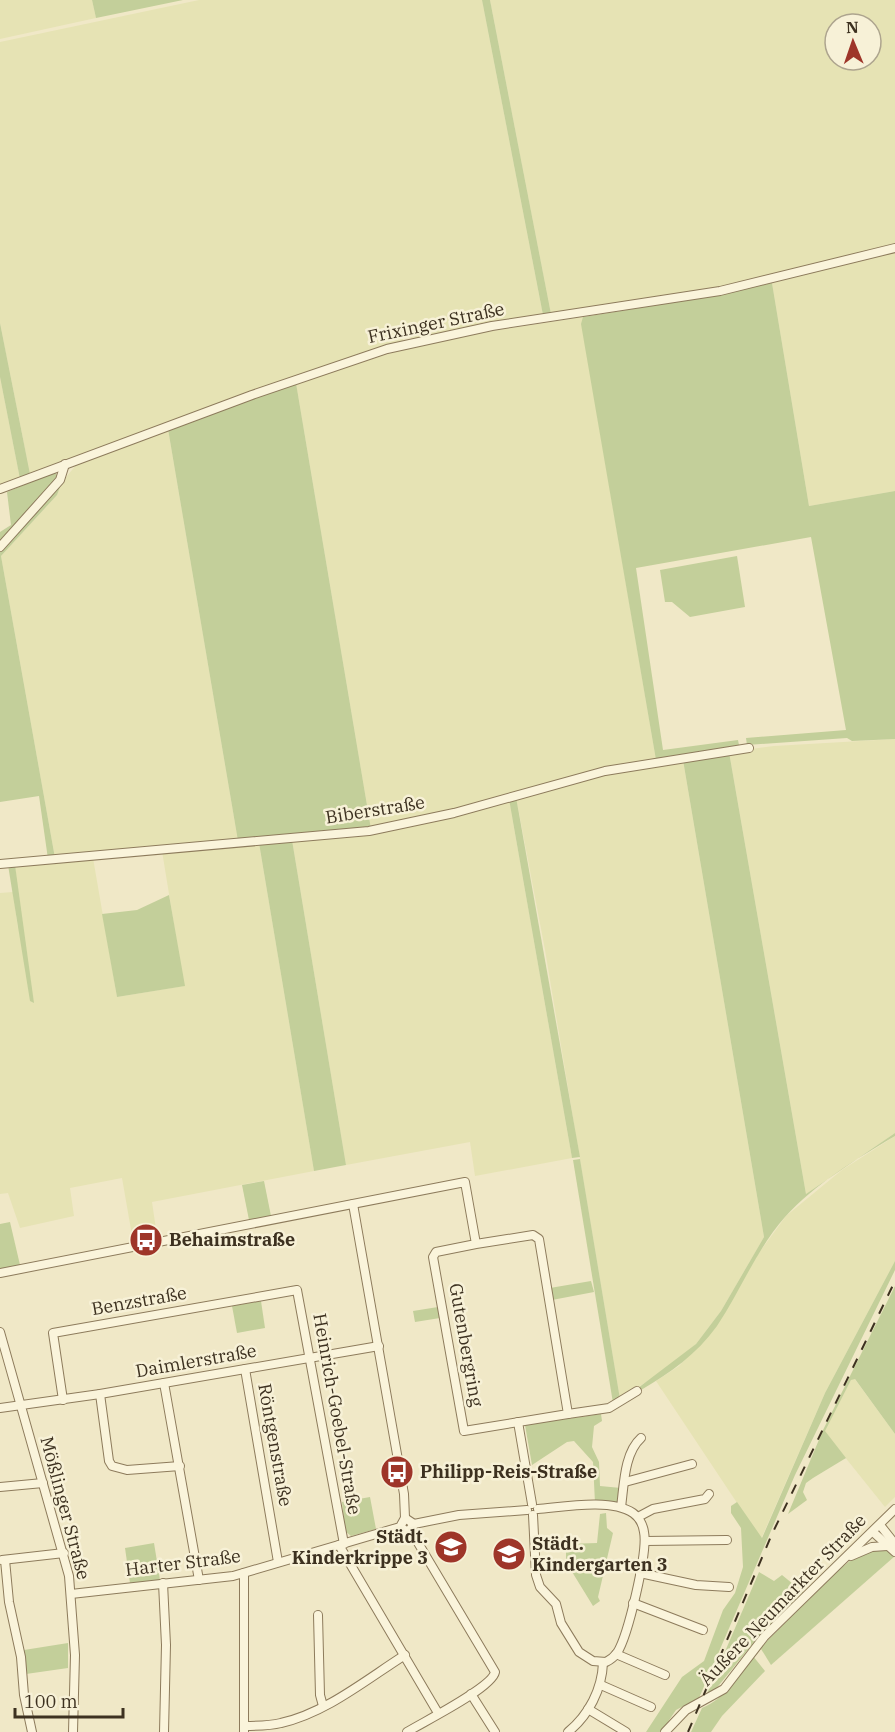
<svg xmlns="http://www.w3.org/2000/svg" width="895" height="1732" viewBox="0 0 895 1732" font-family="'IBM Plex Serif',serif">
<rect width="100%" height="100%" fill="#f0e8c7"/>
<g fill="#e6e3b4" fill-rule="evenodd">
<path d="M0 0H92L96 18 0 39Z"/>
<path d="M199 0H482L543 315 414 339 405 336 401 343 256 390 30 474 0 323V42Z"/>
<path d="M490 0H895V245L724 287 551 314ZM835 24H871V60H835Z"/>
<path d="M895 252V491L809 506 772 283Z"/>
<path d="M583 317V332L656 760 371 829 296 383 401 350 486 332Z"/>
<path d="M0 377 20 479 0 486Z"/>
<path d="M168 429 238 841 55 858 1 556 57 495 62 482 77 464Z"/>
<path d="M895 739V1133L806 1194 729 752 774 746Z"/>
<path d="M683 760 764 1237 721 1311 696 1344 672 1365 620 1399 545 950 516 797 572 782Z"/>
<path d="M509 799 572 1158 475 1176 470 1142 346 1165 292 840 348 836Z"/>
<path d="M259 843 314 1171 152 1202 157 1236 133 1241 122 1178 70 1188 74 1216 20 1228 8 1193 0 1194V893L13 892 18 929 15 865 93 858 117 997 184 986 162 851Z"/>
<path d="M895 1136V1261L825 1393 761 1539 656 1381 679 1366 716 1326 756 1257 786 1216 842 1170Z"/>
<path d="M854 1378 895 1434V1497L885 1507 824 1431 851 1380Z"/>
</g>
<g fill="#c3cf9a">
<path d="M92 0H183L96 18Z"/>
<path d="M482 0H490L551 314 543 315Z"/>
<path d="M772 283 809 506 895 491V739L852 741 847 738 747 745 746 738 846 730 811 537 636 568 663 750 738 740 739 745 656 760 581 324 583 317 714 296Z"/>
<path d="M0 323 30 474 20 479 0 377Z"/>
<path d="M296 383 371 829 238 841 168 429Z"/>
<path d="M55 472 58 477 0 545V532L11 525 7 492Z"/>
<path d="M62 482 57 495 1 556 55 858 48 859 39 796 0 802V551Z"/>
<path d="M737 556 745 607 690 617 672 602H665L660 570Z"/>
<path d="M729 752 806 1194 895 1133V1136C856 1159 815 1184 785 1217 756 1250 741 1290 717 1326 697 1354 670 1373 641 1390L638 1388 696 1344 721 1311 764 1237 683 760Z"/>
<path d="M516 797 580 1157 572 1158 509 799Z"/>
<path d="M292 840 346 1165 314 1171 259 843Z"/>
<path d="M8 865H15L34 1003 30 1001Z"/>
<path d="M169 895 185 986 117 997 102 914 137 910Z"/>
<path d="M580 1159 620 1399 613 1403 573 1160Z"/>
<path d="M264 1181 271 1216 249 1220 242 1185Z"/>
<path d="M10 1222 20 1265 0 1269V1224Z"/>
<path d="M895 1261V1270L795 1475 699 1698 676 1710 661 1732H646L682 1677 704 1661 723 1610 735 1593 743 1567 741 1528 731 1513V1506L737 1502 762 1538 825 1393Z"/>
<path d="M591 1281 594 1292 552 1300 550 1288Z"/>
<path d="M895 1286V1434L855 1379 851 1380 825 1431 846 1458 813 1478 806 1483 803 1492 807 1500 788 1514 823 1430Z"/>
<path d="M261 1301 265 1328 237 1333 232 1306Z"/>
<path d="M438 1307 440 1318 415 1322 413 1311Z"/>
<path d="M601 1414 602 1421 594 1426 592 1447 599 1462 600 1486 621 1488 618 1504 595 1503 593 1462 574 1441 567 1442 532 1465 525 1425Z"/>
<path d="M370 1497 376 1529 351 1536 345 1531 342 1502Z"/>
<path d="M606 1513 607 1528 613 1533 598 1597 600 1601 593 1606 566 1562V1544L597 1543 600 1514Z"/>
<path d="M154 1543 160 1580 130 1583 125 1548Z"/>
<path d="M875 1549 889 1550 895 1556 771 1665 761 1649 763 1645 840 1569 851 1560Z"/>
<path d="M759 1572 774 1581 782 1575 804 1593 755 1641 715 1690 706 1696Z"/>
<path d="M68 1643V1668L26 1674 24 1650Z"/>
<path d="M753 1656 765 1671 722 1716 711 1732H691L702 1708C726 1698 738 1676 753 1656Z"/>
</g>
<g fill="none" stroke-linecap="round" stroke-linejoin="round">
<defs>
<g id="minor">
<path d="M0 489 252 395 387 349 492 326 720 291 895 248"/>
<path d="M0 547 60 480 65 464"/>
<path d="M0 864 369 831 454 813 605 771 749 748"/>
<path d="M353 1204 404 1494 405 1518"/>
<path d="M0 1273 465 1182 476 1244 436 1252 433 1257 464 1431 568 1414 539 1239 533 1235 476 1244"/>
<path d="M0 1332 69 1576 75 1655 73 1732"/>
<path d="M245 1369 278 1562"/>
<path d="M164 1383 199 1580"/>
<path d="M100 1394 109 1461 112 1466 127 1470 180 1466"/>
<path d="M63 1400 53 1333 297 1290 344 1544"/>
<path d="M0 1408 100 1394 379 1346"/>
<path d="M568 1414 609 1408 637 1391"/>
<path d="M518 1422 532 1504"/>
<path d="M625 1482 692 1464"/>
<path d="M0 1487 43 1483"/>
<path d="M621 1507C624 1486 624 1453 641 1438"/>
<path d="M533 1515 536 1575 540 1587 556 1604 561 1623 579 1652 593 1661 606 1662C610 1660 614 1657 617 1653 628 1636 648 1552 644 1532 643 1525 639 1517 633 1513 611 1498 563 1507 538 1509"/>
<path d="M638 1517 653 1509 705 1499 709 1494"/>
<path d="M414 1524 459 1515 527 1510"/>
<path d="M880 1525 895 1544"/>
<path d="M873 1532 895 1552"/>
<path d="M645 1541 727 1540"/>
<path d="M339 1545 438 1713"/>
<path d="M851 1556 872 1547 887 1546"/>
<path d="M2 1560 64 1553"/>
<path d="M5 1560 9 1602 21 1657 24 1695 32 1732"/>
<path d="M640 1573 696 1585 729 1587"/>
<path d="M163 1583 166 1645 164 1732"/>
<path d="M71 1594 233 1576 400 1527 405 1518 414 1524 408 1532 400 1527"/>
<path d="M633 1603 703 1630"/>
<path d="M318 1615 320 1695 323 1706"/>
<path d="M616 1654 665 1675"/>
<path d="M601 1685 651 1707"/>
<path d="M471 1694 495 1732"/>
<path d="M588 1709 626 1732"/>
<path d="M244 1726C256 1726 269 1726 281 1723 326 1713 367 1679 405 1655"/>
<path d="M244 1732V1573"/>
<path d="M407 1732C423 1722 492 1688 495 1672L411 1531"/>
<path d="M568 1732C589 1715 602 1689 603 1663"/>
<path d="M665 1732 686 1710 724 1689 764 1637 895 1509"/>
</g>
</defs>
<use href="#minor" stroke="#8d7b5c" stroke-width="10"/>
<use href="#minor" stroke="#faf4db" stroke-width="8"/>
<path stroke="#3d3120" stroke-width="2" stroke-dasharray="10 10" stroke-linecap="butt" d="M688 1732 772 1534 895 1281"/>
</g>
<defs>
<symbol id="bus-disc" viewBox="-11 -11 22 22"><circle r="9.5" fill="#9e3529" stroke="#f7f1d7"/><path d="M-5-6H5V4H4V6H2V4H-2V6H-4V4H-5ZM-3.5-4V0h7V-4ZM-3.5 1.2v1.5H-2V1.2ZM2 1.2v1.5H3.5V1.2Z" fill="#fff"/></symbol>
<symbol id="school-disc" viewBox="-11 -11 22 22"><circle r="9.5" fill="#9e3529" stroke="#f7f1d7"/><path d="M0-5L7-2L0 1L-7-2ZM-4 1L0 2.5L4 1V4Q0 6-4 4Z" fill="#fff"/></symbol>
</defs>
<g fill-rule="evenodd">
<use href="#bus-disc" x="127" y="1221" width="38" height="38"/>
<use href="#bus-disc" x="378" y="1453" width="38" height="38"/>
<use href="#school-disc" x="432" y="1528" width="38" height="38"/>
<use href="#school-disc" x="490" y="1535" width="38" height="38"/>
</g>
<g text-anchor="middle" stroke-width="5" stroke-linejoin="round" paint-order="stroke">
<g font-size="18" fill="#3d3120" stroke="#f7f1d7">
<text transform="translate(436 323) rotate(-12)" y="6">Frixinger Straße</text>
<text transform="translate(375 810) rotate(-9)" y="6">Biberstraße</text>
<text transform="translate(139 1301) rotate(-10)" y="6">Benzstraße</text>
<text transform="translate(466 1345) rotate(80)" y="6">Gutenbergring</text>
<text transform="translate(196 1361) rotate(-10)" y="6">Daimlerstraße</text>
<text transform="translate(337 1414) rotate(80)" y="6">Heinrich-Goebel-Straße</text>
<text transform="translate(275 1445) rotate(80)" y="6">Röntgenstraße</text>
<text transform="translate(65 1508) rotate(75)" y="6">Mößlinger Straße</text>
<text transform="translate(183 1563) rotate(-7)" y="6">Harter Straße</text>
<text transform="translate(783 1600) rotate(-46)" y="6">Äußere Neumarkter Straße</text>
</g>
<g font-size="18" font-weight="bold" fill="#3d3120" stroke="#f7f1d7" text-anchor="start">
<text x="169" y="1246">Behaimstraße</text>
<text x="420" y="1478">Philipp-Reis-Straße</text>
<text x="428" y="1543" text-anchor="end">Städt.<tspan x="428" dy="21">Kinderkrippe 3</tspan></text>
<text x="532" y="1550">Städt.<tspan x="532" dy="21">Kindergarten 3</tspan></text>
</g>
</g>
<g transform="translate(853 42) rotate(358)"><circle r="28" fill="#f7f1d7" stroke="#ada48e" stroke-width="1.5"/>
<path d="M0-4.5L10 22L0 15L-10 22Z" fill="#9e3529"/>
<text y="-9" font-size="16" font-weight="bold" text-anchor="middle" fill="#3d3120">N</text>
</g>
<path d="M15 1708v9h108v-9" fill="none" stroke="#3d3120" stroke-width="3"/>
<text x="24" y="1708" font-size="18" fill="#3d3120" stroke="#f7f1d7" stroke-width="4.5" paint-order="stroke">100 m</text>
</svg>
